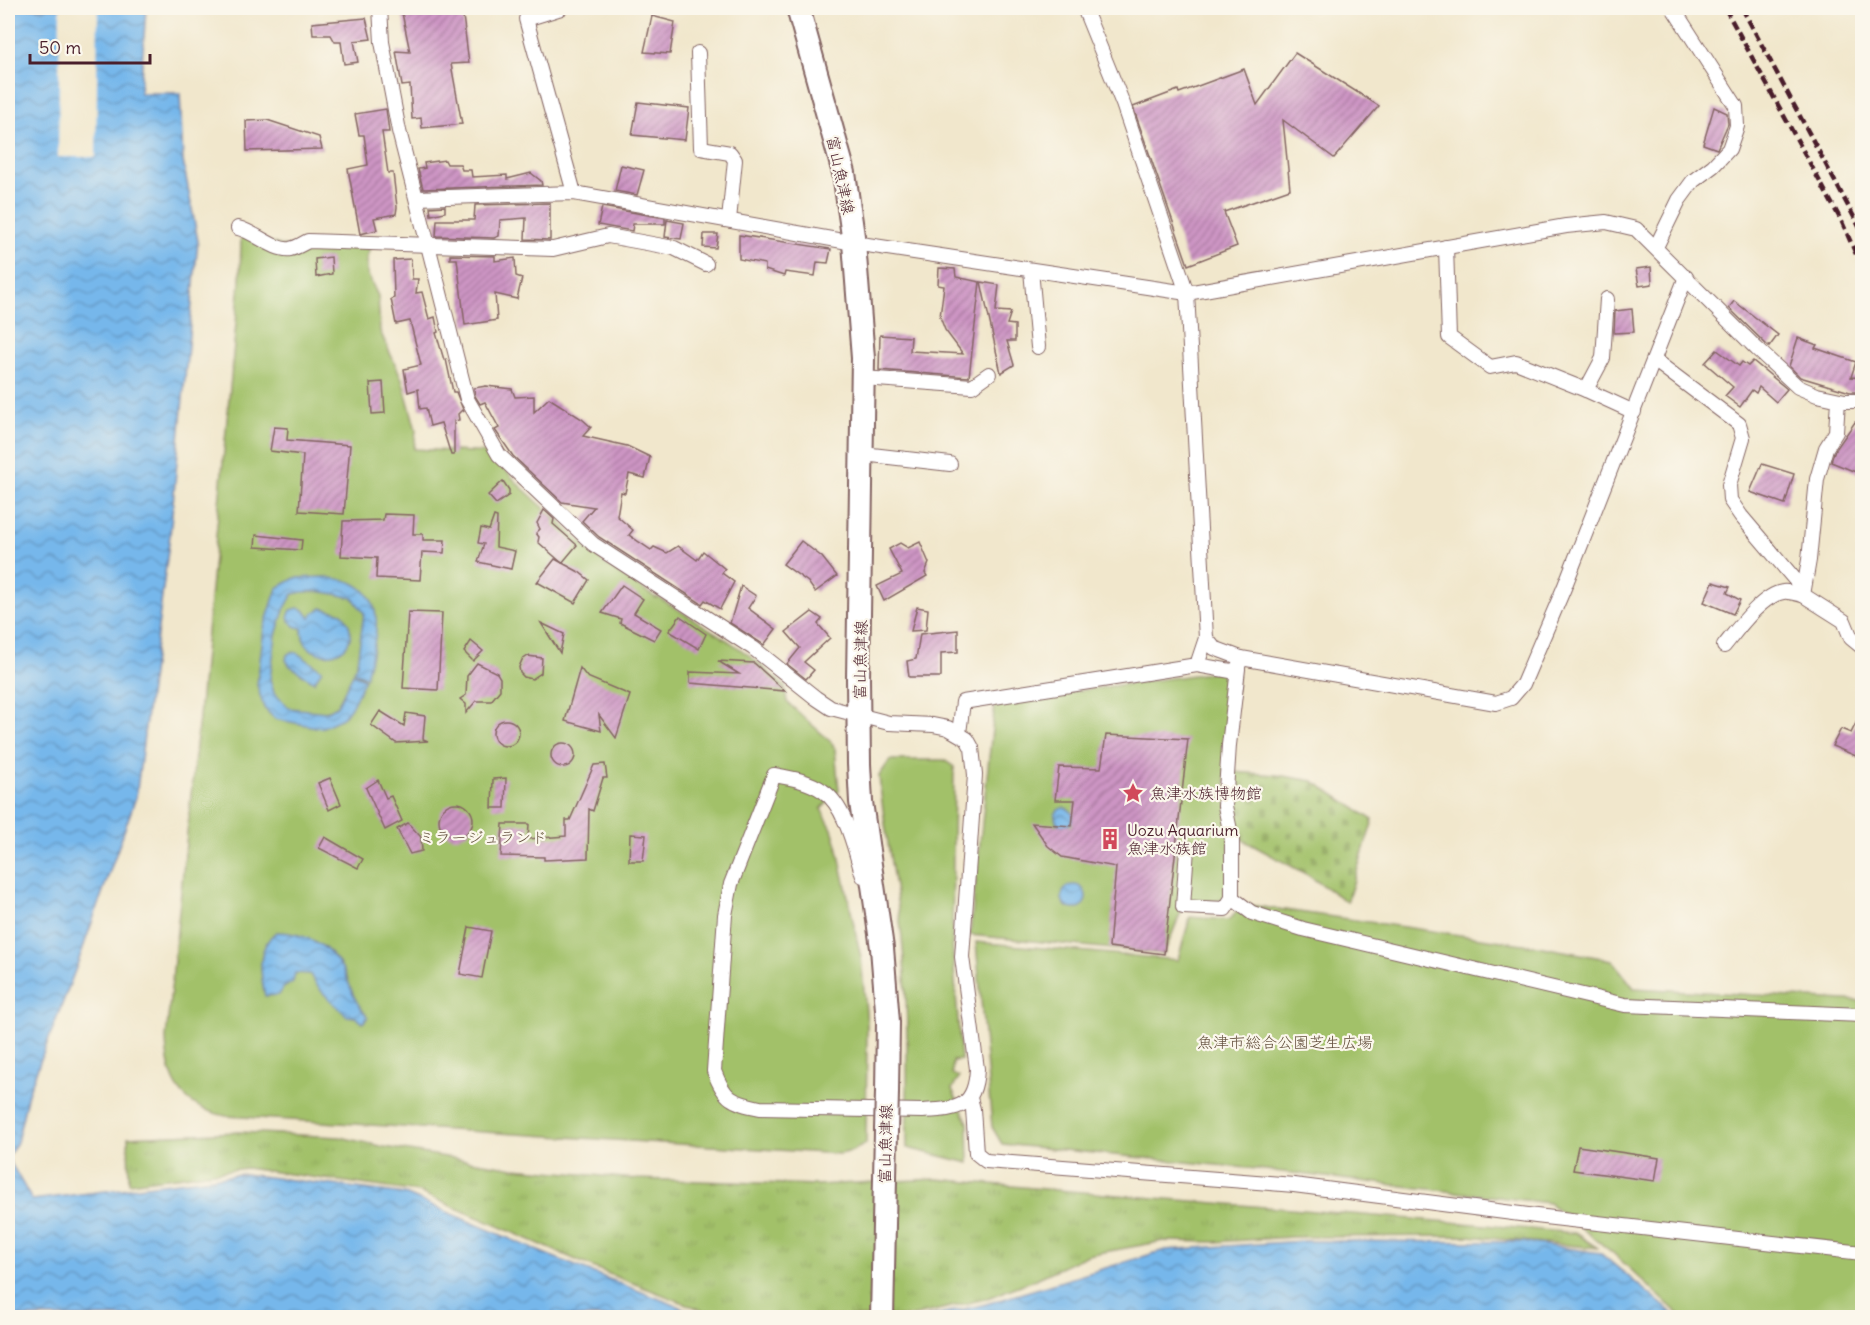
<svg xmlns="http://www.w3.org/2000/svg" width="1870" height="1325" viewBox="0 0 1870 1325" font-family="Delius,'Klee One',sans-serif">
<defs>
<pattern id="grass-tufts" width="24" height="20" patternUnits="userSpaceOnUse" patternTransform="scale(1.5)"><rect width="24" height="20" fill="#a2c169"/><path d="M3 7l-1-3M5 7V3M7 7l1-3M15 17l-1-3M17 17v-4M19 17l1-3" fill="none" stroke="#8da55b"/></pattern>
<pattern id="cemetery-stones" width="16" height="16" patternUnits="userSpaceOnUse" patternTransform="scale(1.5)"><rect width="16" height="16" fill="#a2c169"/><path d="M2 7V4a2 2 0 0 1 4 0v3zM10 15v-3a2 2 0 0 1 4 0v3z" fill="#8da55b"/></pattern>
<pattern id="water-waves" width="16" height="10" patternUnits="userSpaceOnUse" patternTransform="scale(1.5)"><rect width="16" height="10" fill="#76b7eb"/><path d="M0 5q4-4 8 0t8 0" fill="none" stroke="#6394bf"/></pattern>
<pattern id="building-hatch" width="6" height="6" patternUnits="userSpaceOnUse" patternTransform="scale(1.5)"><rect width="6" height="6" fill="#cd95c4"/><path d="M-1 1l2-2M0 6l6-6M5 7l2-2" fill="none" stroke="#a8799f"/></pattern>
</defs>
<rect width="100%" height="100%" fill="#fbf7ec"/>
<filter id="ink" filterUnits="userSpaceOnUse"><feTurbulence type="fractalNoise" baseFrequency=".0167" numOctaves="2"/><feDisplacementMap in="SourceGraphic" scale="12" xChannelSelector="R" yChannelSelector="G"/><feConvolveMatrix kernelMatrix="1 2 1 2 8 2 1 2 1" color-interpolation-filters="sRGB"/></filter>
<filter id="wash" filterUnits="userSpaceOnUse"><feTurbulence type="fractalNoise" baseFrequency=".008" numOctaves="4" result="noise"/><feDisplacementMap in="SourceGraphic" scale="24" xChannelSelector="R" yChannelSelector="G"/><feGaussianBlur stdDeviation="1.35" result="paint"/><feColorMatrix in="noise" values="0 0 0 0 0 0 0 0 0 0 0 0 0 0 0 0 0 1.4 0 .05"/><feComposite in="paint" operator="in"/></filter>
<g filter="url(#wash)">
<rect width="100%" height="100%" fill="#f1e7cc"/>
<path fill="url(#grass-tufts)" stroke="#76704a" stroke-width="1.5" d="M239 1132 340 1137 384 1147 514 1168 636 1179 817 1185 937 1179 1033 1188 1474 1224 1575 1233 1598 1248 1468 1236 1292 1237 1215 1242 1164 1241 1088 1255 1036 1279 985 1299 908 1317H720L609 1274 419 1192 246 1168 129 1183 128 1137Z"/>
<path fill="url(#cemetery-stones)" stroke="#76704a" stroke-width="1.5" d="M1231 772 1277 775 1313 781 1373 820 1347 902 1306 874 1239 838 1231 807Z"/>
<g fill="#a2c169" stroke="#76704a" stroke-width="1.5">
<path d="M244 235 297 250 370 248 367 256V273L378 296 380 331 402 379 416 430 414 449 491 453 517 483 607 566 656 598 658 597 730 642 750 656 785 687 787 702 831 742 835 749 839 791 821 809 832 829 837 845 861 958 867 1023 866 1144 852 1151 840 1154 226 1116C181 1107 167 1082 166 1038L199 717 240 281 241 238Z"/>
<path d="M1238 669 1225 769 1232 898 1183 907 1164 954 970 935 995 702Z"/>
<path d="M890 760H944L954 767 952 942 961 1060 953 1061 952 1074 959 1077 952 1089 968 1123 969 1163 907 1148C907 1078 909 1008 902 938 896 884 884 830 879 776Z"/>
<path d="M1242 904 1537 946 1612 960 1634 988 1862 1001V1317H1682L1613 1253 1549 1203 1257 1169 1002 1144 992 1127 976 942 1178 960 1190 917 1230 920Z"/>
</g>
<g fill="url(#water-waves)" stroke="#606b8b" stroke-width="1.5">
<path d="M8 8H146L140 93H180L183 161 198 241 170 535 136 797 76 968 28 1093 17 1142 8 1158 32 1200 244 1174 405 1194 543 1253 705 1317H8Z"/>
<path d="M326 577C334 579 346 579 353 583 390 601 374 647 366 677L353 672 357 663 364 613 353 598C334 594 313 588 293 594L284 610 276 635 270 679 274 693 289 708 326 712 337 706 353 674 365 679 353 704 343 718 321 728 275 719 264 708 257 685 264 628 277 588 295 578Z"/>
<path d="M298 608 304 610 310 618 313 613 322 608 342 613C375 657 301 672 302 628 294 627 291 624 288 617L291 610Z"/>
<path d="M291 652 297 653 322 670 314 682 290 666 286 660 287 655Z"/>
<circle cx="1064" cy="817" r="9"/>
<circle cx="1074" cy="897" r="12"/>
<path d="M276 932C303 932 328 944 342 968 348 977 350 989 355 998 358 1005 363 1011 368 1017L363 1023 355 1017 347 1016C334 1003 317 990 310 974L295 973 293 982 283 988 279 995 265 996C260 973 256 948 276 932Z"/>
<path d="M1305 1241 1524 1242 1600 1253 1677 1317H926L983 1305 1165 1250Z"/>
</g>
<path fill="#f1e7cc" d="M60 8H98L96 157H58Z"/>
<g id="blocks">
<g fill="url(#building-hatch)">
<path d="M401 8H462L469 63 451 64 462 124 422 128 421 118 412 119 410 85 402 86 396 51 410 52Z"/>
<path d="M652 16 675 22 670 54 644 52Z"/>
<path d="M366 18 371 39 354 41 358 62 344 64 341 42H335L331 35H313L312 23Z"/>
<path d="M1295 53 1379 106 1334 158 1283 120 1290 189 1224 212 1237 246 1188 265 1133 107 1178 90 1179 93 1244 69 1257 105Z"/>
<path d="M638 102 689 108 685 140 632 135Z"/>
<path d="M1714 107 1727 113 1728 124 1717 149 1703 144Z"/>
<path d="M386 109 389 132H382L388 173H393L397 207 396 214 374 218 377 230 360 234 348 169 368 165 364 135H359L355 114Z"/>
<path d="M267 120 319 137 322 149 247 151 246 121Z"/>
<path d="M445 160 447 164H460L462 170H471L472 177 507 175V179L531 173 541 181 542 185 423 189 418 169 425 168 424 163Z"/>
<path d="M621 165 644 170 637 195 615 191Z"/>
<path d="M550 203V240L525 239 526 218 500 220 499 236 494 238 436 236 437 220H474L475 205Z"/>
<path d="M445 206V212L431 215 430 207Z"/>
<path d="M602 207 665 218V224H633L632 231 598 225Z"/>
<path d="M667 220 684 223 681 239 665 237Z"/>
<path d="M704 234H718L716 248 703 247Z"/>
<path d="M739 235 831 249 828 263 817 262 815 276 785 272 784 276 765 270V264L739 259Z"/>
<path d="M450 255 495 256V261L515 258 516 276 522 278 517 299 495 294 497 320 465 325 457 259H450Z"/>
<path d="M331 257 332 274 316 277 315 259Z"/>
<path d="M411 259 412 279H418L416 293 422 292 429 319 435 317 438 332 436 333 444 360 446 359 453 392H456L464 412 462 410 458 414 459 420 454 421V455H451L441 423 430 426 426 408 420 409 418 389 408 392 404 369 421 365 410 321 396 324 391 299 394 298 393 260Z"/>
<path d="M1651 267 1652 284 1639 286 1636 269Z"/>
<path d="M939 268 955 269 956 277 980 282 969 377 879 370 880 335 911 337 910 351 963 354 945 330 940 317 944 286 938 285Z"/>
<path d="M981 282 999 285 996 311 1011 312 1007 324 1015 325V341H1007L1014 365 1001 373Z"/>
<path d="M1734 301 1778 335 1769 347 1729 308Z"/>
<path d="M1632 309 1634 332 1614 333 1615 311Z"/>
<path d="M1798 338 1817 345 1815 348 1856 362 1851 377 1863 378V392H1850L1800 377 1789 366Z"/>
<path d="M1717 350 1739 366 1742 362 1748 366 1753 361 1787 389 1776 402 1759 387 1756 393 1752 390 1740 407 1725 396 1733 387 1705 363Z"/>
<path d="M383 382 385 413 372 414 370 383Z"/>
<path d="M486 386 512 389 515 397 534 396V412L549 398 582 419 591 427 583 436 627 446 650 457 645 478 629 474 625 493 621 492 617 516 633 530 629 535 651 550 654 547 667 553 678 546 697 560 703 551 725 569 722 573 734 582 720 609 705 600 702 604 599 537 582 521 594 507 562 502 513 456 495 430 499 428 485 402 480 404 475 396 474 388Z"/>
<path d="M1855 422 1863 428V475L1831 462 1834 452Z"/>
<path d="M274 427 288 428 287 440 350 445 344 514 299 511 303 455 270 451Z"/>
<path d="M1762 464 1794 474 1785 504 1750 492Z"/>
<path d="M503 481 509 490V495L496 504 488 495Z"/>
<path d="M544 510 554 519 553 524 577 545 562 563 538 542 539 537 536 533 540 529 537 523Z"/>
<path d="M384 514 414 515 413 534H423V540H445L444 553 422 552 420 580 376 578 377 558 341 556 343 521 383 520Z"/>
<path d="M494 516 497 517 496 547 515 551 511 569 478 562 484 544 478 543 481 528 489 530Z"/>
<path d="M256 535 302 540 301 550 255 547Z"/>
<path d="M801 541 822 557 837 576 815 592 808 582 783 564Z"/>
<path d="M920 542 929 563 925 573 927 576 884 601 877 586 902 574 889 549 900 543 908 548Z"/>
<path d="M555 559 579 572 589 580 575 603 537 582Z"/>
<path d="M1713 582 1730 587 1727 593 1740 600 1733 614 1704 602Z"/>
<path d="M622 585 643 599 634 613 661 629 654 640 620 623 621 619 602 613Z"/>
<path d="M741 586 756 596 748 608 776 629 764 645 730 623Z"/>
<path d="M917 607 928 609 926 630 911 631Z"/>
<path d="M408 612 442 613 438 690 403 688Z"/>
<path d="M812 612 822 619 818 624 830 638 804 662 814 670 806 679 787 664 800 648 786 632Z"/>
<path d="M680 616 706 634 699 649 669 631Z"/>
<path d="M541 623 564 634 560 653Z"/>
<path d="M958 630V652L941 653V677H909L907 661 916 659 920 634Z"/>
<path d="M471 641 483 651 473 661 464 652Z"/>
<path d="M528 656 542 658 541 673 532 679 524 677 520 673 519 667 522 660Z"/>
<path d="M718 661 754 663 785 691 690 683V672L739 674Z"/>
<path d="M477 663 497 673 500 678V690L491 701H476L466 713V704L460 699 466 695 467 676Z"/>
<path d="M580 668 587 677 630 695 616 738 599 715 601 731 565 721Z"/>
<path d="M1863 709V759L1832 746 1841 729 1851 733Z"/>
<path d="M380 711 404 726 406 713 425 716 423 739 428 741 396 743 371 725Z"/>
<circle cx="506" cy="733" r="13"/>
<path d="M1106 735 1188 739 1164 954 1109 947 1116 867 1062 857 1048 846 1032 823 1072 826 1075 800H1055L1059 767 1101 768Z"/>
<circle cx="563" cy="755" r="12"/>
<path d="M605 764 607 778H603L593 811 589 809 588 858 544 860V857L501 856 503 824H529L528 839 566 836V820H570L594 765Z"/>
<path d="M330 778 341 804 329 810 318 783Z"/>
<path d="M506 778 505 808H492L493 779Z"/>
<path d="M378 780 386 798 391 796 402 821 385 830 366 788Z"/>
<circle cx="456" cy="820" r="17"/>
<path d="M408 823 421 837 422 851 410 854 397 829Z"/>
<path d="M630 834 646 835 643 861H629Z"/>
<path d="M325 837 363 859 358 868 319 848Z"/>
<path d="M469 927 491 931 482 978 460 974Z"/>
<path d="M1578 1146 1659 1158 1655 1181 1573 1170Z"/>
</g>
</g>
</g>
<g filter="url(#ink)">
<use href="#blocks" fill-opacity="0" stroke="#846563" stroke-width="1.5"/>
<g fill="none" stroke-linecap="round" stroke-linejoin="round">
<defs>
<g id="street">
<path d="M380 8 382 42 399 131 467 399 499 455 593 544 753 648 816 698 831 708 889 723 933 725 948 728 967 739 972 748 975 775 962 957 977 1069C975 1109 957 1109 923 1111L760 1108C732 1102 725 1100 714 1071L725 915 731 884 774 775C791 778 809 781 823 791 846 806 855 851 863 876"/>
<path d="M561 8 526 19 574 193"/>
<path d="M1084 8 1123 104 1187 293 1206 638 1214 648 1241 658 1239 664"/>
<path d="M698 53 701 148 730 153 735 160 729 220"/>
<path d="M417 198 574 193 854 243 1187 293 1566 226 1606 222 1636 229 1757 349 1798 387 1817 395 1845 401H1862"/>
<path d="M238 228C255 232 274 251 290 249 296 248 302 244 308 241L553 249 608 236 674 248 706 264"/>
<path d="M1446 247 1449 337 1490 367 1516 362 1586 390"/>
<path d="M1656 247 1679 200 1693 181 1713 166 1729 149 1737 126 1736 106 1673 8"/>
<path d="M1031 270 1038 347"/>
<path d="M1607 299 1603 358 1586 390 1634 412"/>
<path d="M1654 360 1739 424 1743 438 1729 485 1730 500 1741 516 1797 582 1803 595 1844 621 1851 638 1862 647"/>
<path d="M863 378 972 386 989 374"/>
<path d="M863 454 950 464"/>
<path d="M1724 646C1737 630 1762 595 1783 592 1789 591 1797 594 1803 595L1809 560 1817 479 1826 448 1836 432 1838 400"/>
<path d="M1241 658 1496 703 1511 698 1523 684 1564 588 1686 277"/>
<path d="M1197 665 1206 638"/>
<path d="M959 733 963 702 1197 665 1231 671 1238 669 1229 745 1225 806 1232 840V898L1252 913 1303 929 1625 1005 1862 1015"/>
<path d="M1187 848 1183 907 1225 909 1232 898"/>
<path d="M970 1098 973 1109 976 1153 986 1161 1294 1185 1536 1216 1862 1253"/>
</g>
<g id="primary">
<path d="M798 8 844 173 854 243 863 358 858 679 859 764 861 802 882 948 888 1022 887 1092"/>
<path d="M882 1318 886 1131"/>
</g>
</defs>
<use href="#street" stroke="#846563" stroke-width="16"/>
<use href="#primary" stroke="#846563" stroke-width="26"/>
<use href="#street" stroke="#fff" stroke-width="14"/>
<use href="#primary" stroke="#fff" stroke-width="22"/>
<g stroke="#4a1f2b" stroke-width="4.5" stroke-dasharray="9 4.5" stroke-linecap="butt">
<path d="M1725 8 1842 222 1862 268"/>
<path d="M1742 8 1862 232"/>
</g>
<defs>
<path id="primary-bridge" d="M886 1131 887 1092"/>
</defs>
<use href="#primary-bridge" stroke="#846563" stroke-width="26" stroke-linecap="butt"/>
<use href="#primary-bridge" stroke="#fff" stroke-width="22"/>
</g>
</g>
<defs>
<symbol id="sight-bare" viewBox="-9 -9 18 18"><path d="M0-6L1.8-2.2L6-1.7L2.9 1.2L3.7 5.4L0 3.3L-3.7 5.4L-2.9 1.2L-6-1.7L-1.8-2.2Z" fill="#d1495b" stroke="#fbf7ec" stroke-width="2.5" paint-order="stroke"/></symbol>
<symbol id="building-bare" viewBox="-9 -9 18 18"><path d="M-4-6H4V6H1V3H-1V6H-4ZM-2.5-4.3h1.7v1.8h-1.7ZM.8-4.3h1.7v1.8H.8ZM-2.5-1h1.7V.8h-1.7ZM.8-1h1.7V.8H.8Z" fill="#d1495b" stroke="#fbf7ec" stroke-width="2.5" paint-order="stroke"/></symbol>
</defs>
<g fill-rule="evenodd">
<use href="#sight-bare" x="1118" y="778" width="30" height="30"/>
<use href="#building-bare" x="1095" y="824" width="30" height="30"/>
</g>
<g text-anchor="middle" stroke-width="4.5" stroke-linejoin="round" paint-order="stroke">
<g font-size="16" fill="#4a1f2b" stroke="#fbf7ec">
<text transform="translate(841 175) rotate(78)" y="6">富山魚津線</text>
<text transform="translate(860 660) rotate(-89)" y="6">富山魚津線</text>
<text transform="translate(885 1144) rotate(-89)" y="6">富山魚津線</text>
</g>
<g font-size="16" fill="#4a1f2b" stroke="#fbf7ec" text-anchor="start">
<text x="1150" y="799">魚津水族博物館</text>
<text x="1127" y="836">Uozu Aquarium<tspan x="1127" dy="18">魚津水族館</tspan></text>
</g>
<g font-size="16" fill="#64503e" stroke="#fbf7ec">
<text x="483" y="843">ミラージュランド</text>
<text x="1285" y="1048">魚津市総合公園芝生広場</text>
</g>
</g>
<rect width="1870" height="1325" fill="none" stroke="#fbf7ec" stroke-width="30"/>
<path d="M30 54v9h120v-9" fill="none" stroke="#4a1f2b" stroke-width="3"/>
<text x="39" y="54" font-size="18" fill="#4a1f2b" stroke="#fbf7ec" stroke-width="4.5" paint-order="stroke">50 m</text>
</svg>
